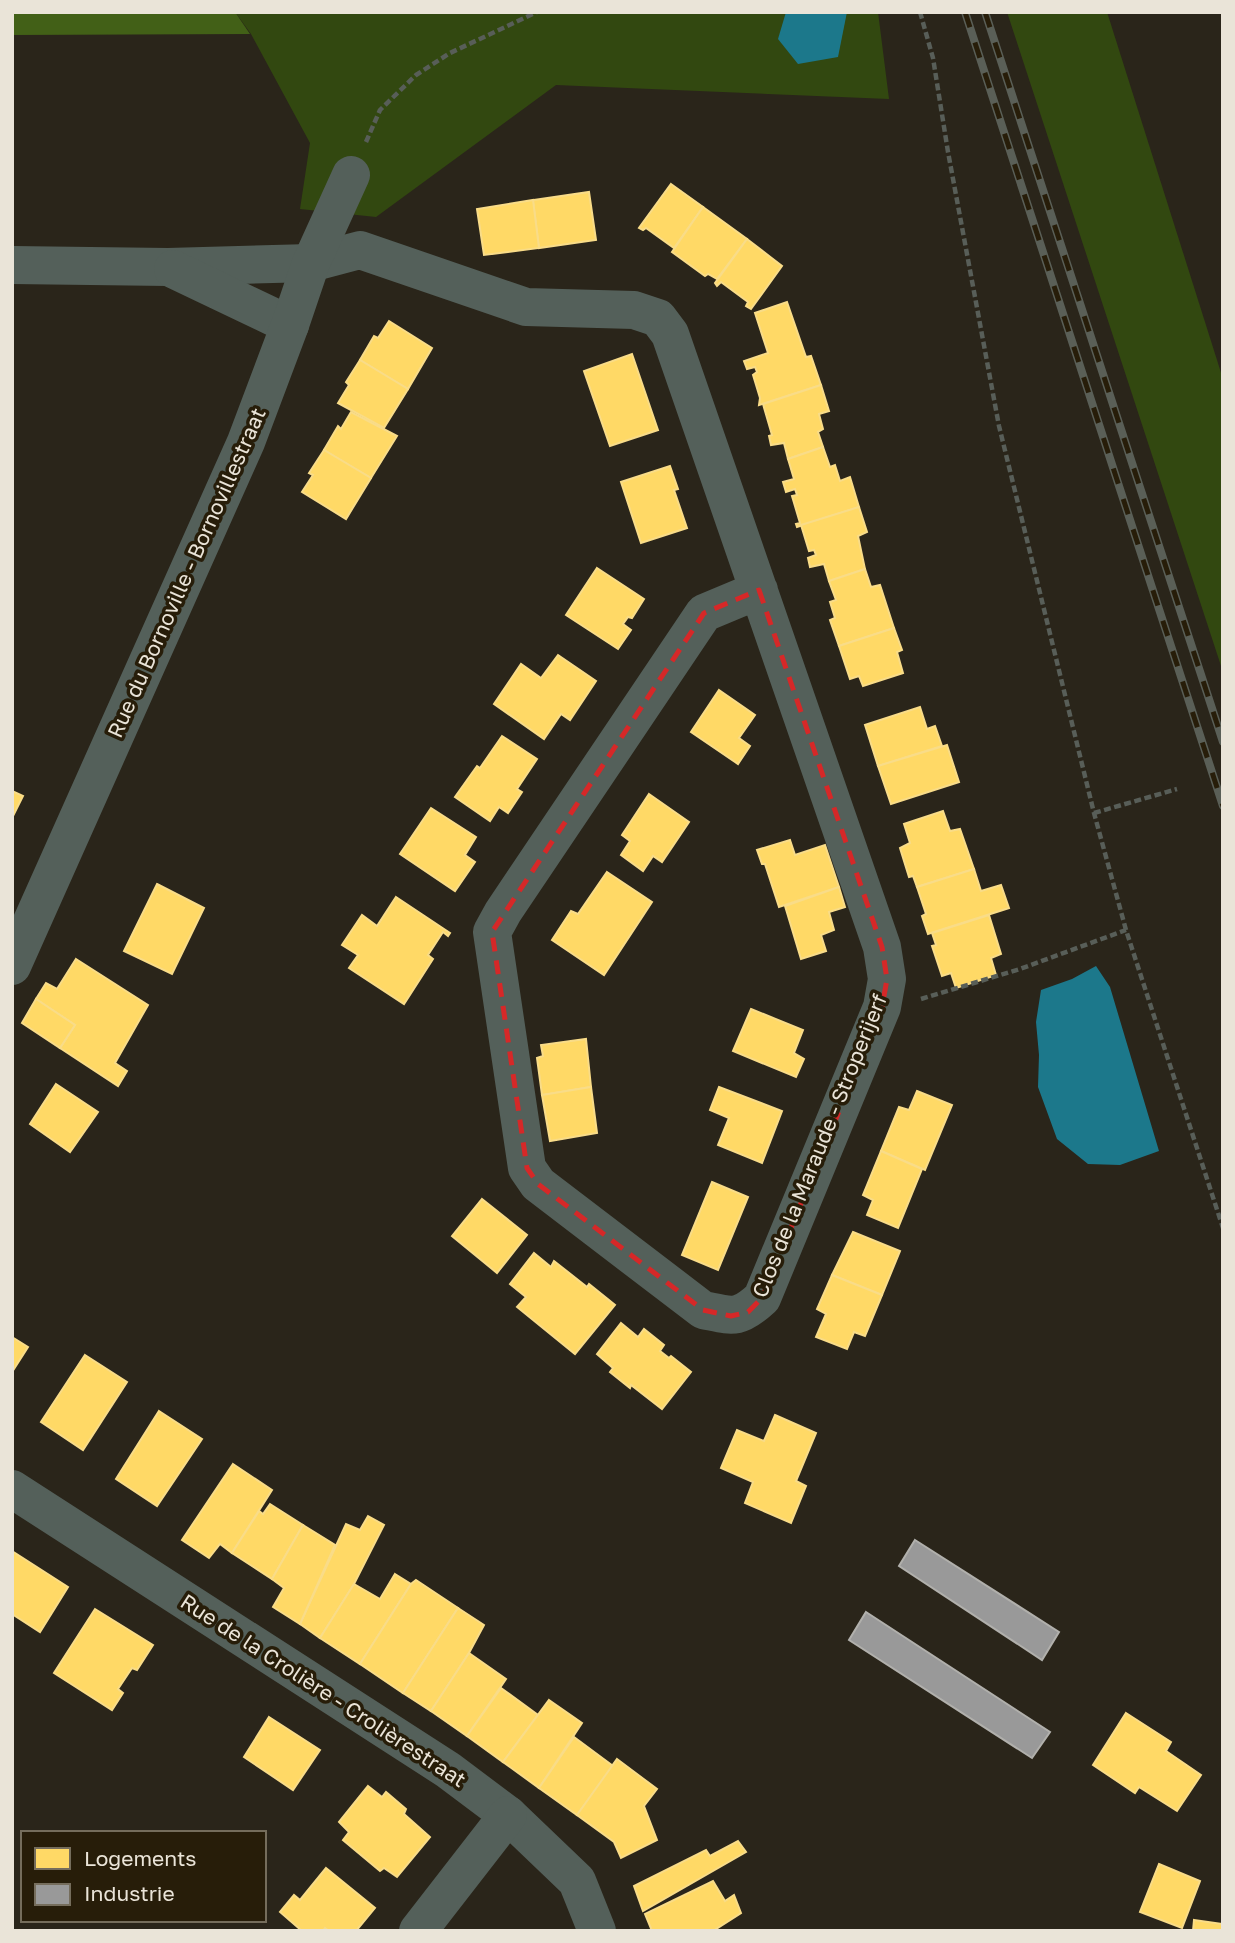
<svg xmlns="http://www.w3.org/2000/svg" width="1235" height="1943" viewBox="0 0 1235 1943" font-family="'Golos Text',sans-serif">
<rect width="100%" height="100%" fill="#2a251a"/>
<g fill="#324810">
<path d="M235 12H878L889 99 556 85 376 217 300 209 310 143 251 34Z"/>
<path d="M1007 12H1107L1223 379V672Z"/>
</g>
<path fill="#426017" d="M12 12H235L250 34 12 35Z"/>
<g fill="#1c788b">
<path d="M786 12H847L838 57 798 64 778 39Z"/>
<path d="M1096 966 1110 987 1159 1151 1120 1165 1088 1164 1057 1139 1038 1087 1039 1055 1036 1022 1041 990 1072 979Z"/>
</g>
<g fill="#ffd966" stroke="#f9dc88" stroke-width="2">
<path d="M671 184 703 207 674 248 646 228 643 230 639 228Z"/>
<path d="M589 192 596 240 539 248 533 200Z"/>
<path d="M533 200 539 248 484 255 477 209Z"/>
<path d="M703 207 747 239 717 279 708 274 705 276 672 252Z"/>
<path d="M747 239 782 266 751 309 746 306 748 302 721 282 717 286 715 283Z"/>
<path d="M787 302 806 357 811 356 821 385 759 405 760 398 753 375 757 372 755 367 747 369 744 361 768 353 755 313Z"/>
<path d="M389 321 432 348 408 389 360 360 374 336 378 338Z"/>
<path d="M632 354 658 430 610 446 584 371Z"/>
<path d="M360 360 408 389 384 428 338 403 349 385 346 382Z"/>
<path d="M821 385 829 411 819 414 823 429 818 432 823 447 788 459 784 443 771 445 769 436 772 435 763 404Z"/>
<path d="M351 412 397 436 371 478 324 450 338 426 341 429Z"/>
<path d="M823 447 830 467 835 465 840 481 850 477 859 507 797 527 796 524 800 523 792 496 797 495 795 489 786 492 783 482 794 479 788 459Z"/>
<path d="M324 450 371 478 346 519 302 492 313 475 309 473Z"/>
<path d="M670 466 678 489 674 490 687 528 641 543 621 482Z"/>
<path d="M859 507 867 532 858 536 865 569 829 581 824 564 810 567 808 558 816 555 814 550 809 551 801 525Z"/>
<path d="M597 568 644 599 632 618 628 617 623 624 631 630 618 649 566 615Z"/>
<path d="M865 569 871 587 880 585 894 628 839 646 830 620 835 618 830 602 836 600 829 581Z"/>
<path d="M894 628 902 650 897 652 903 673 863 686 859 676 850 679 839 646Z"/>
<path d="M558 655 596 681 570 720 561 714 544 739 494 704 521 664 541 678Z"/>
<path d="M719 690 755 715 739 738 750 746 738 764 691 732Z"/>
<path d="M920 707 927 729 935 726 942 746 878 766 865 725Z"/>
<path d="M502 736 537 759 517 789 522 792 508 813 499 807 490 821 455 797 477 766 480 768Z"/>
<path d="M947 745 959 782 891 804 878 766Z"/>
<path d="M12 791 23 796 12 818Z"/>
<path d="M649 794 689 822 662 862 653 856 643 871 621 855 630 841 622 835Z"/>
<path d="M431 808 476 837 465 855 475 862 455 891 400 854Z"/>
<path d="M943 811 950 831 960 829 974 869 917 887 913 876 909 877 900 848 910 843 904 824Z"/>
<path d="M790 840 795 855 825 845 839 887 779 907 765 864H762L757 850Z"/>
<path d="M974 869 981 891 1001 885 1009 908 928 934 922 916 926 914 917 887Z"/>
<path d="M607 872 652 902 604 975 552 940 571 911 578 914Z"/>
<path d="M157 884 204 908 172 974 124 951Z"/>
<path d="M839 887 845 907 829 912 834 930 821 935 826 951 801 959 785 906Z"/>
<path d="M396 897 450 933 448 936 443 932 428 955 433 959 404 1004 349 968 358 955 342 945 362 915 377 926Z"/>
<path d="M989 915 1001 954 991 958 996 975 956 988 951 973 942 976 932 946 936 945 932 933Z"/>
<path d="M76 959 148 1005 115 1063 127 1071 118 1086 60 1048 75 1025 36 999 46 983 57 989Z"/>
<path d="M36 999 75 1025 60 1048 22 1023Z"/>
<path d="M751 1009 803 1030 794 1053 804 1059 796 1077 733 1051Z"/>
<path d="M586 1039 591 1087 542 1095 537 1058 543 1056 541 1045Z"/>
<path d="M56 1084 98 1112 70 1152 30 1124Z"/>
<path d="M591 1087 597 1133 550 1141 542 1095Z"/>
<path d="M719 1087 782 1111 762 1163 718 1145 729 1118 710 1110Z"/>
<path d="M917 1091 952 1105 925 1170 881 1151 899 1107 909 1110Z"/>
<path d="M881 1151 922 1169 898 1228 867 1215 873 1200 863 1195Z"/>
<path d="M712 1182 748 1197 718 1270 682 1255Z"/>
<path d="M482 1199 527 1235 497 1273 452 1236Z"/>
<path d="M853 1232 900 1251 882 1295 832 1275Z"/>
<path d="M534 1253 551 1267 554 1261 587 1287 589 1284 615 1305 575 1354 517 1307 526 1297 510 1284Z"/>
<path d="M832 1275 882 1295 865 1336 854 1332 847 1349 816 1337 826 1314 817 1309Z"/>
<path d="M621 1323 638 1337 644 1329 664 1345 660 1351 669 1358 671 1356 691 1372 662 1409 631 1385 630 1388 610 1372 613 1368 597 1354Z"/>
<path d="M12 1337 28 1347 12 1372Z"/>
<path d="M85 1355 127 1382 83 1450 41 1422Z"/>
<path d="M159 1411 202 1439 157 1506 116 1479Z"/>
<path d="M775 1415 816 1433 796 1481 806 1486 791 1523 745 1503 753 1482 721 1468 737 1430 764 1441Z"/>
<path d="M233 1464 272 1490 232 1553 220 1544 209 1558 182 1540Z"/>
<path d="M270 1504 303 1525 272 1579 232 1553 259 1511 263 1514Z"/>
<path d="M368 1516 384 1525 354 1584 320 1638 300 1624 346 1524 360 1530Z"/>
<path d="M303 1525 335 1545 300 1624 273 1607 284 1588 272 1579Z"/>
<path d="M12 1551 68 1587 40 1632 12 1614Z"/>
<path d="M395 1574 411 1584 360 1664 320 1638 354 1584 380 1599Z"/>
<path d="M416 1580 458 1608 403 1693 360 1664 411 1584Z"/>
<path d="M458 1608 484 1625 469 1653 431 1711 403 1693Z"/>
<path d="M95 1609 153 1645 137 1670 132 1668 118 1689 123 1693 112 1710 54 1673Z"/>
<path d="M469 1653 506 1679 467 1736 431 1711Z"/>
<path d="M501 1688 538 1715 503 1762 467 1736Z"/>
<path d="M549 1700 582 1723 539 1788 503 1762Z"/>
<path d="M1126 1713 1171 1742 1166 1751 1201 1775 1177 1811 1139 1787 1135 1793 1093 1765Z"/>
<path d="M269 1717 320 1750 293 1790 244 1757Z"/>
<path d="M574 1737 613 1766 577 1815 539 1788Z"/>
<path d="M617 1759 657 1789 644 1806 657 1840 621 1858 614 1842 577 1815Z"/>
<path d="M368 1786 382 1797 386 1792 406 1809 404 1814 430 1837 397 1877 384 1868 380 1871 343 1840 349 1832 339 1822Z"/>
<path d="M738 1841 746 1852 643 1911 634 1886 706 1850 710 1856Z"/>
<path d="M1159 1864 1200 1881 1182 1928 1140 1912Z"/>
<path d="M326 1868 375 1908 356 1931H329L325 1928 323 1931H302L280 1912 294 1895 300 1900Z"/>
<path d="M713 1881 725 1901 734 1895 741 1913 713 1931H652L645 1914Z"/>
<path d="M1194 1920 1223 1924V1931H1193Z"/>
</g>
<g fill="#999" stroke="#b1b0ac" stroke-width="2">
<path d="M915 1540 1059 1632 1042 1660 899 1566Z"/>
<path d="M866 1612 1050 1732 1032 1758 849 1640Z"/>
</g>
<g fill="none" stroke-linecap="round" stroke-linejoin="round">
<g stroke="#585e58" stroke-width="4.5" stroke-dasharray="7 3.5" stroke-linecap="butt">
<path d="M920 12 933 58 948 152 999 426 1094 813 1126 930 1223 1228"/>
<path d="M366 142 380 110 416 75 450 53 537 12"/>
<path d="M1094 813 1177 789"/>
<path d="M921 999 1020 969 1126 930"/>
</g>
<g stroke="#54605a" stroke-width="38">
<path d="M12 265 168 267 311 263 360 250 526 307 634 310 658 318 670 334 882 947 887 979 882 1007 762 1298C738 1320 733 1316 703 1310L538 1184 527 1168 492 932 503 912 704 613 759 590"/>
<path d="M173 269 290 325"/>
<path d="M12 966 246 442 290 325 311 263 351 175"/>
<path d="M12 1489 448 1770 508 1815 577 1881 597 1931"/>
<path d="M418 1931 508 1815"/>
</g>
<defs>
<g id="rail">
<path d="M965 12 1223 806"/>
<path d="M985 12 1223 742"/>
</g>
</defs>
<use href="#rail" stroke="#5a5f57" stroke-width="8"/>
<use href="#rail" stroke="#271d09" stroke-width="5" stroke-dasharray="16" stroke-linecap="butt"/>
</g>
<path fill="none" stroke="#d62828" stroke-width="5" stroke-dasharray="14 9" stroke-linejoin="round" d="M759 590 882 947 887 979 882 1007 762 1298 748 1312 731 1316 703 1310 538 1184 527 1168 492 932 704 613Z"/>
<g text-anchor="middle" stroke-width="7" stroke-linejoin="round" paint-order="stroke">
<g font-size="21" fill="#eae4d8" stroke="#271d09">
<text transform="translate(187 573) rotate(-66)" y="7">Rue du Bornoville - Bornovillestraat</text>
<text transform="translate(820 1146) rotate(-68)" y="7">Clos de la Maraude - Stroperijerf</text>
<text transform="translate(323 1691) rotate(33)" y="7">Rue de la Crolière - Crolièrestraat</text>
</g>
</g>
<rect width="1235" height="1943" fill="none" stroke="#eae4d8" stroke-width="28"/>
<rect x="21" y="1831" width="245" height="91" fill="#271d09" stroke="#756d5c" stroke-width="2"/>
<rect x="35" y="1848" width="35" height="21" fill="#ffd966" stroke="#756d5c" stroke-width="2"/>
<text x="84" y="1866" font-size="21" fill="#eae4d8">Logements</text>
<rect x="35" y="1884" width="35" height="21" fill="#999999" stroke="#756d5c" stroke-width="2"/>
<text x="84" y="1901" font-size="21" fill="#eae4d8">Industrie</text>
</svg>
